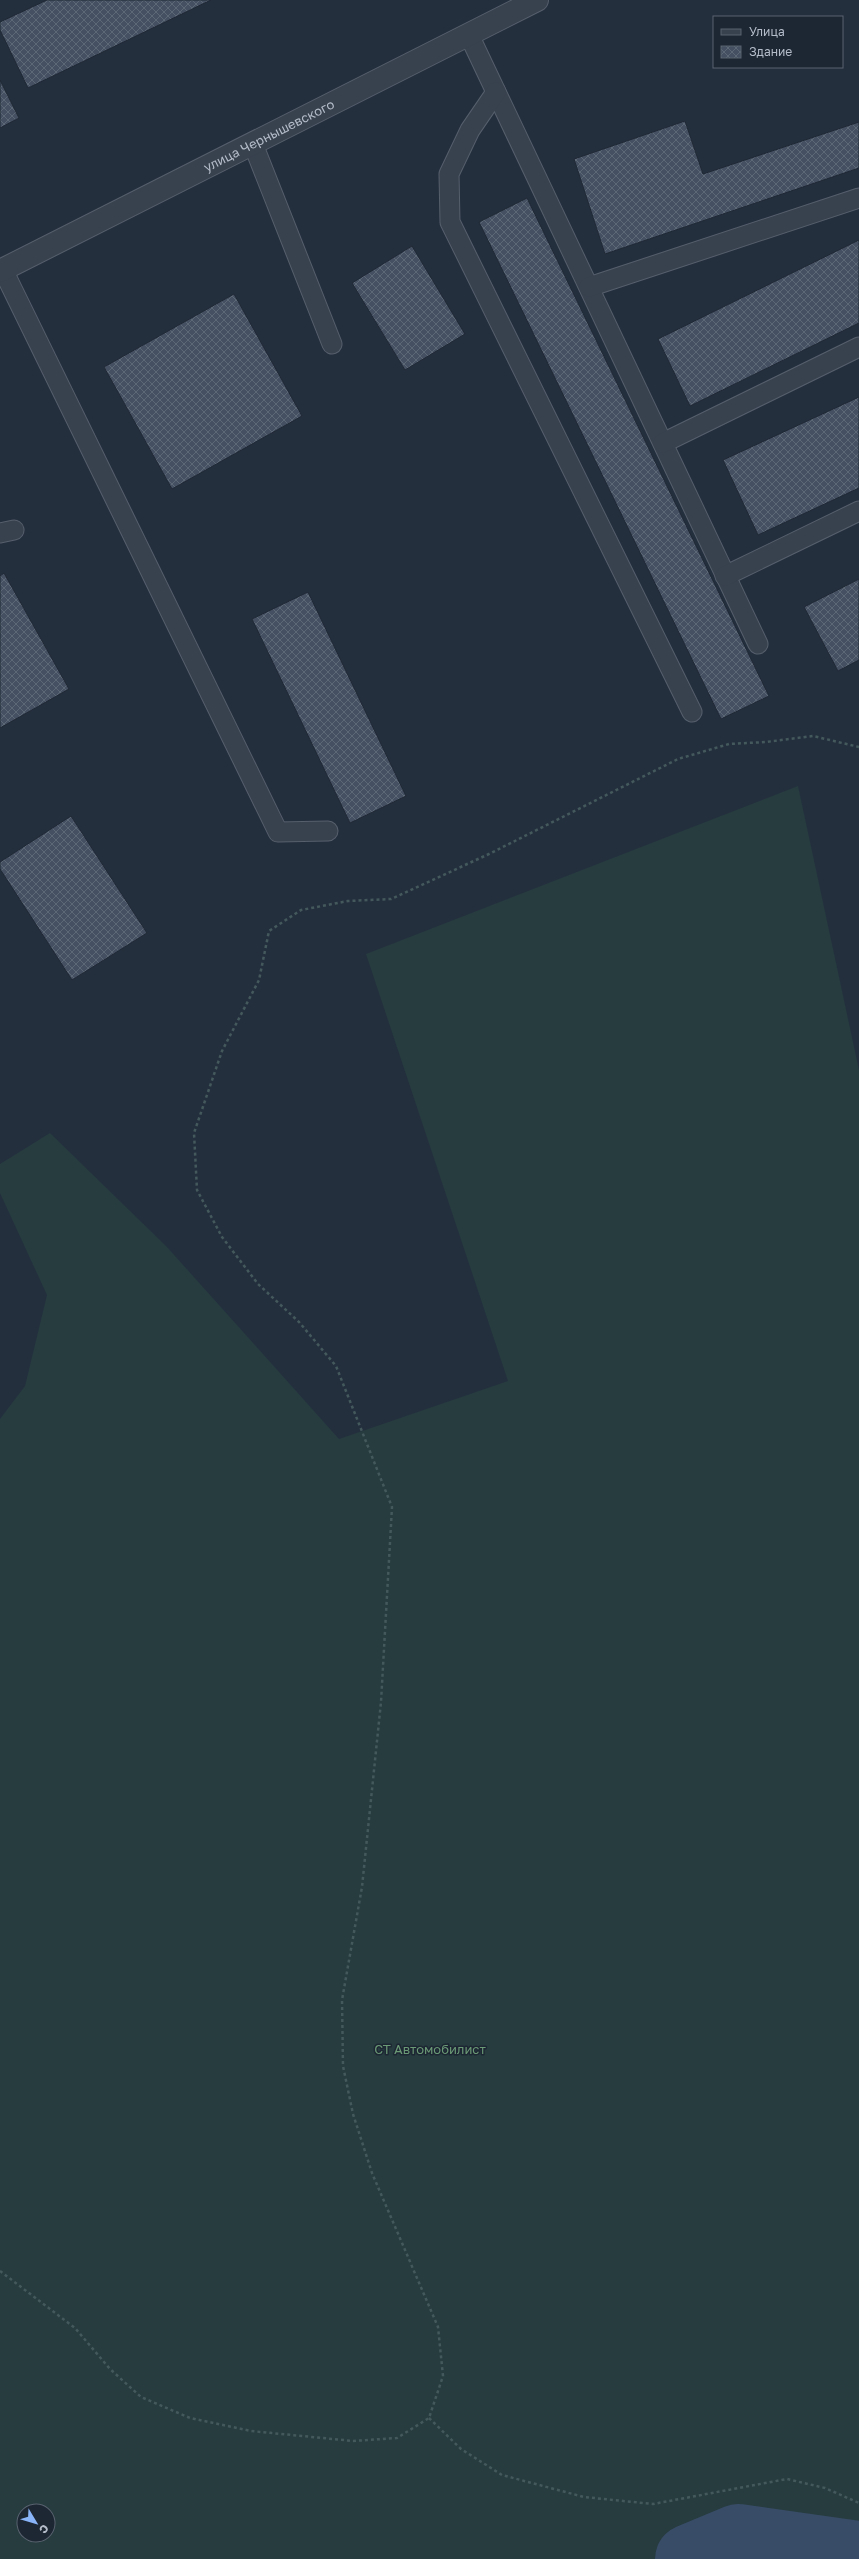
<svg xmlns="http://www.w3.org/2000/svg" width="859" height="2559" viewBox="0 0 859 2559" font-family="'Golos Text',sans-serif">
<defs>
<pattern id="building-cross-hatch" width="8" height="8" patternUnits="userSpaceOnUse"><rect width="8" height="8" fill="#455162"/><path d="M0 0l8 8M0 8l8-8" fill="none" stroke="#5d6877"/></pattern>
</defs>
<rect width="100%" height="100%" fill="#242f3e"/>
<path fill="#263c3f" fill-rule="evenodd" d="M798 786 859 1070V2559H0V1419L25 1386 47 1295 0 1193V1164L50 1133 167 1247 339 1439 508 1381 366 954ZM24 2511H48V2535H24Z"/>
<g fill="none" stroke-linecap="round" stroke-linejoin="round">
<path stroke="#394c67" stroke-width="70" d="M690 2559 738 2539 859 2556"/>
</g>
<g fill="url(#building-cross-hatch)" stroke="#1f2835">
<path d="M47 0H211L28 88 0 30V22Z"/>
<path d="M0 80 19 118 0 128Z"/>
<path d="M685 121 703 174 859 122V168L605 254 574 159Z"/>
<path d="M527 198 769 696 721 719 479 222Z"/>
<path d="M859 240V323L690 406 658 339Z"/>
<path d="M412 246 465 334 405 370 352 283Z"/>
<path d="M234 294 302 416 172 489 104 367Z"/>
<path d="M859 397V488L758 535 723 460Z"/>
<path d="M4 573 69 689 0 728V576Z"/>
<path d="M859 579V660L838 671 804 607Z"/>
<path d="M308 592 406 796 350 823 252 619Z"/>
<path d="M71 816 147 933 72 980 0 869V862Z"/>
</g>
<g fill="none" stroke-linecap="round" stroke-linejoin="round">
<defs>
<g id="service">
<path d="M469 35 758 644"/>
<path d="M496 92 470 130 449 174 450 222 692 712"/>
<path d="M253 144 332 344"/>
<path d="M3 270 278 832 328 831"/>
<path d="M589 287 859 198"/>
<path d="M663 443 859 347"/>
<path d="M0 533 14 530"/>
<path d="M725 576 859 511"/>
</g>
<g id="minor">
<path id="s1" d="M0 271 537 0"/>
</g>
</defs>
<use href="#service" stroke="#565f6c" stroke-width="21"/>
<use href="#minor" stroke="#565f6c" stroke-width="24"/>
<g stroke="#44595c" stroke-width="2.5" stroke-dasharray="3 3" stroke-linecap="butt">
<path d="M0 2271 75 2328 110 2369 141 2397 190 2418 251 2431 353 2441 397 2438 429 2418 443 2376 438 2327 372 2173 353 2114 343 2066 342 2000 362 1887 381 1702 392 1507 336 1366 299 1322 258 1284 222 1237 197 1190 194 1133 222 1051 259 980 269 931 301 910 348 901 391 899 489 854 678 759 729 744 766 742 813 736 859 747"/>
<path d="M429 2418 461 2449 502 2475 584 2497 653 2504 787 2479 825 2488 859 2503"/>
</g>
<use href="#service" stroke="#38414e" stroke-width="19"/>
<use href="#minor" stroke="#38414e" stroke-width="22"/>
</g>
<g text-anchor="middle" stroke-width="3" stroke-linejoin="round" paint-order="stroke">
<g font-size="13" fill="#b4bcc9" stroke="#1d2633">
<text dy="5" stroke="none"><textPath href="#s1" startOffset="301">улица Чернышевского</textPath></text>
</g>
<g font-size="13" fill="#6b9a76" stroke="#1d2633">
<text x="430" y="2054">СТ Автомобилист</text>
</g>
</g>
<rect x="713" y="16" width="130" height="52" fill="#1d2633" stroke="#59626f"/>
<rect x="721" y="29" width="20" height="6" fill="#38414e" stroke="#59626f"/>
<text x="749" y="36" font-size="12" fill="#b4bcc9">Улица</text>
<rect x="721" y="46" width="20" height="12" fill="url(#building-cross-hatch)" stroke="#59626f"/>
<text x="749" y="56" font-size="12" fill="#b4bcc9">Здание</text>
<g transform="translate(36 2523) rotate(128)"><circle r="19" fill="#1d2633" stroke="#59626f"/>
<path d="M0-3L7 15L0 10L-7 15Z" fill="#8ab4f8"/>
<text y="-6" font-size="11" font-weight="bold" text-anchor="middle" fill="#b4bcc9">С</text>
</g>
</svg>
